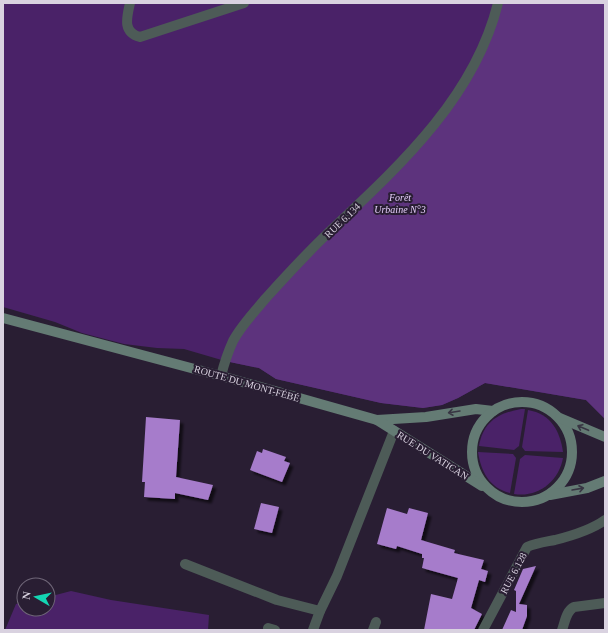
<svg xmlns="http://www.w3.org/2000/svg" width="608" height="633" viewBox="0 0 608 633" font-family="'Times New Roman',serif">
<defs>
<filter id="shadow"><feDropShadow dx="3.5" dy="3.5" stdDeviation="1" flood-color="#0009"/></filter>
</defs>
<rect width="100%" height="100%" fill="#291e33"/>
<g fill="#4a2268">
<path d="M3 3H605V419L586 400 485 383 458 398 442 405 423 408 381 403 276 379 259 368 225 361 184 349 157 348 124 344 82 333 55 322 3 307Z"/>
<path d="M521 409H525L519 446 514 450 479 446C483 422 498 413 521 409Z"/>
<path d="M528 410C551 414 560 431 563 452L525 451 522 447Z"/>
<path d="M478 452 513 454 516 458 510 493C489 488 481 471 478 452Z"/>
<path d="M525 455 563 458C559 481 538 498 514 494L520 459Z"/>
<path d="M71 591 111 600 209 615 208 630H5L16 604 24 602V609H48V597Z"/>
</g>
<path fill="#5d337d" d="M498 3H605V419L586 400 485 383 458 398 442 405 423 408 381 403 276 379 259 368 225 361 253 313 385 180 457 93Z"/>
<g fill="#a67bcb" filter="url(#shadow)">
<path d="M146 417 180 420 176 477 213 485 208 500 175 493V499L144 497 145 482H142Z"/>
<path d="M263 449 286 457 284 461 290 463 282 482 250 470 257 451 262 453Z"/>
<path d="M261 503 279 507 272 533 254 529Z"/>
<path d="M387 508 407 514 409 508 428 513 421 540 455 550 454 553 484 560 481 569 488 571 485 582 479 580 471 608 482 614 474 630H424L431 594 452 599 458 578 422 568 424 558H422V554L397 546 396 549 377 544Z"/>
<path d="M536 566 519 604 527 605V616L522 630H502L511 610 516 612V591L514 590 523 569Z"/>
</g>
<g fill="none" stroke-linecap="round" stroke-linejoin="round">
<g stroke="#4d5b57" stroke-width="10">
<path d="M130 3C127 17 122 32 140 37L244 3"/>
<path d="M221 376C224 364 228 352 233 341 240 327 255 311 266 298 285 277 305 255 326 235 396 169 474 100 498 3"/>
<path d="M185 564 277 600 320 611"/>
<path d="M268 628 275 630"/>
<path d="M313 630 320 611 337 576 394 431"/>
<path d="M373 630 376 622"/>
<path d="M483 630 527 547C536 543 545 542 555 540 571 536 591 530 605 520"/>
<path d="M562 630C565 622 566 611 574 607L605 603"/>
</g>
<g stroke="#647b74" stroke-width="10">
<path d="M3 318 221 376 377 420 426 417 476 409 493 411"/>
<circle cx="522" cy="452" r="50"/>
<path d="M560 418 605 437"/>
<path d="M377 420 482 486"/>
<path d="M550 495 587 488 605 481"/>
</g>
</g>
<defs><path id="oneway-shaft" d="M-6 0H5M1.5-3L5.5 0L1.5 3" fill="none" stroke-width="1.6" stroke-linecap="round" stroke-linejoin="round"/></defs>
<g stroke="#383543">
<use href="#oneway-shaft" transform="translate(454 412) rotate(171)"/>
<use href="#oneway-shaft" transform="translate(583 428) rotate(-157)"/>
<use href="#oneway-shaft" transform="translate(578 489) rotate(-10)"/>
</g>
<g text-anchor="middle" stroke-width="4" stroke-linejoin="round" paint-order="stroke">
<g font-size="10" font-style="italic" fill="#e4cef9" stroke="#291e33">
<text x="400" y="201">Forêt<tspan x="400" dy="12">Urbaine N°3</tspan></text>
</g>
<g font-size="10" fill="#d9d2e0" stroke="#291e33">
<text transform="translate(342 220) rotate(-44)" y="4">RUE 6.134</text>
<text transform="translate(247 383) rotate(16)" y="4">ROUTE DU MONT-FÉBÉ</text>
<text transform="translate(433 455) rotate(32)" y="4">RUE DU VATICAN</text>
<text transform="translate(513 573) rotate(-62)" y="4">RUE 6.128</text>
</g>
</g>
<rect width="608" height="633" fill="none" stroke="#d9d2e0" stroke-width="8"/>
<g transform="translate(36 597) rotate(279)"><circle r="19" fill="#291e33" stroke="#6f6678"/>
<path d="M0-3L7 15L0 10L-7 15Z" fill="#14d5b3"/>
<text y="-6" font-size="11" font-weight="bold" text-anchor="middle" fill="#d9d2e0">N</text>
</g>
</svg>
